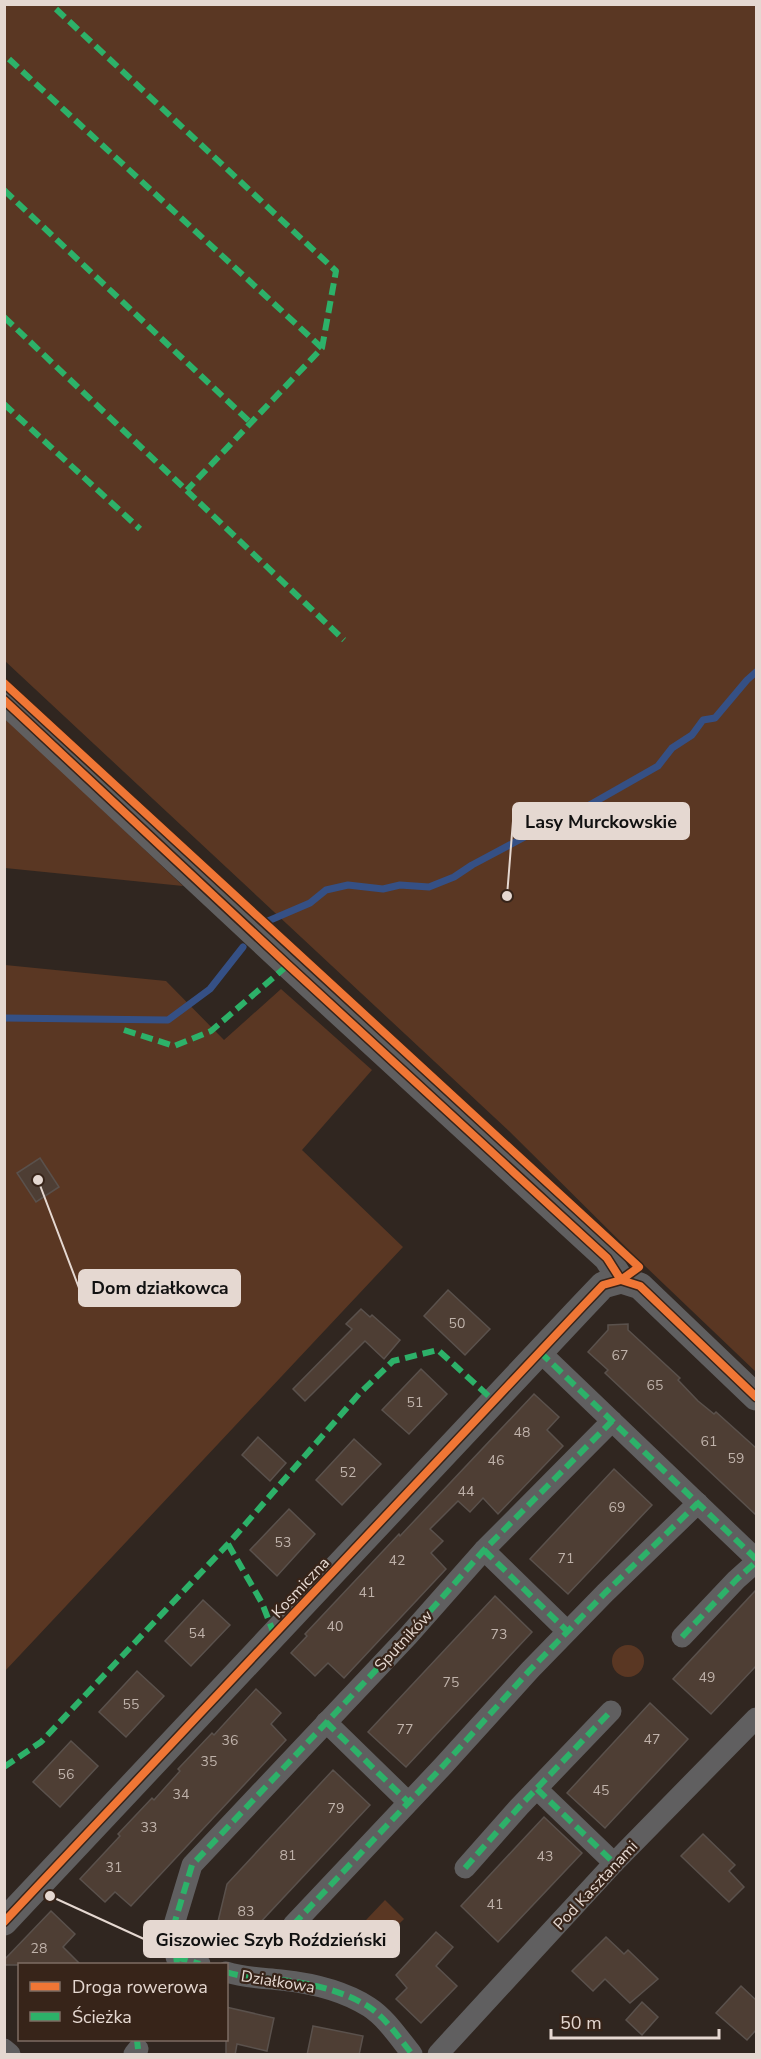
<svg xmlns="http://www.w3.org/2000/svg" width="761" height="2059" viewBox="0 0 761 2059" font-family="'Nunito Sans',sans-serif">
<rect width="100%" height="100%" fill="#302620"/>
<g fill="#5a3723">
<path d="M4 5H756V1372L645 1266 509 1131 5 661Z"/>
<path d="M5 717 183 886 5 868Z"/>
<path d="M5 965 166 981 224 1040 281 989 372 1070 302 1150 403 1247 5 1671Z"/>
<circle cx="628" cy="1661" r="16"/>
<path d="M385 1900 404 1919 367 1955 349 1938Z"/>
</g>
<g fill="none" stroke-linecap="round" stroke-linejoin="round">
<g stroke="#355085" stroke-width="7">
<path d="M268 921 310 903 326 890 348 885 383 889 400 885 429 887 454 877 472 865 553 822 568 810 586 807 658 766 672 748 692 735 703 720 715 718 747 680 756 672"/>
<path d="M4 1018 168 1020 210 989 243 947"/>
</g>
</g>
<g fill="#4e3e34" stroke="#5a514c" stroke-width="1.5">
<path d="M40 1158 59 1187 36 1202 17 1173Z"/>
<path d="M448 1290 490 1329 465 1355 424 1316Z"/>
<path d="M361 1309 370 1317 372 1315 400 1340 384 1359 365 1341 305 1401 293 1389 352 1329 346 1324Z"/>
<path d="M628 1324V1330L680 1378 678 1380 698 1401 714 1414 716 1412 756 1448V1515L605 1373 608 1370 588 1352 608 1330V1325Z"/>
<path d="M421 1369 447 1394 409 1434 382 1410Z"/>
<path d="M534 1394 559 1417 547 1430 563 1446 498 1514 483 1498 470 1512 458 1501 430 1529 443 1541 431 1553 446 1569 344 1678 328 1663 315 1676 291 1653 307 1636 305 1634 399 1534 400 1536Z"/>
<path d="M258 1437 286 1463 270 1481 242 1455Z"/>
<path d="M354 1439 381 1464 342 1505 316 1480Z"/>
<path d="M614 1469 652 1505 568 1594 530 1559Z"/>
<path d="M289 1509 315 1534 277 1576 250 1550Z"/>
<path d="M756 1590V1666L711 1714 673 1679Z"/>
<path d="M495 1596 532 1632 406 1767 368 1732Z"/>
<path d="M203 1600 230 1625 191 1666 165 1641Z"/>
<path d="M137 1671 164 1696 126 1737 99 1712Z"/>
<path d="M256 1689 281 1713 271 1724 286 1740 131 1906 115 1892 105 1902 80 1879 120 1836 118 1834 152 1798 154 1800 180 1771 178 1769 212 1733 214 1735Z"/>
<path d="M650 1703 688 1739 605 1828 567 1793Z"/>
<path d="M71 1741 98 1766 60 1807 33 1782Z"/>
<path d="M333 1770 370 1805 240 1944 226 1940 227 1937 215 1934 227 1884Z"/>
<path d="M544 1817 582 1853 498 1942 461 1906Z"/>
<path d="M703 1834 735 1865 729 1871 744 1887 729 1902 681 1856Z"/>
<path d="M51 1911 75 1934 63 1947 81 1965H4V1960Z"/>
<path d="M436 1932 453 1947 436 1966 457 1986 421 2023 396 1999 407 1988 396 1975Z"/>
<path d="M606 1937 624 1954 628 1950 658 1979 630 2003 605 1979 593 1991 572 1971Z"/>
<path d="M741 1986 756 2000V2030L747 2040 716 2013Z"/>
<path d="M642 2002 658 2017 642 2035 626 2020Z"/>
<path d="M226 2007 274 2018 267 2051 237 2044 235 2055H226Z"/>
<path d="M313 2026 363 2036 359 2055H307Z"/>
</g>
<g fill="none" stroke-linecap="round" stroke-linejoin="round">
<g stroke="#605f60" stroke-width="21">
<path d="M540 1352 756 1559"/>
<path d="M484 1550 567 1631"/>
<path d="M682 1637 736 1580 756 1562"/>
<path d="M326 1722 408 1802"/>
<path d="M537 1789 614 1863"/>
<path d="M465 1868 519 1807 611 1711"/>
<path d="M293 1925 443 1766 530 1670 605 1593 698 1503"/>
<path d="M200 1964 176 1957 173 1928 192 1865 408 1636 484 1550 612 1421"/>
<path d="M226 1972C245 1978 262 1978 281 1980 310 1983 344 1991 369 2007 386 2018 399 2038 412 2054"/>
<path d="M4 2049 10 2054"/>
<path d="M134 2054 138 2049"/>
<path d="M438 2054 614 1863 756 1718"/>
</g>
<g stroke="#605f60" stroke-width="27">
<path d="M4 700 288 965 607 1258 621 1280 640 1286 756 1397"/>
<path d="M4 1922 583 1306 603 1285 621 1280"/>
</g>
<g stroke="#2db169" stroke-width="6" stroke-dasharray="12 6" stroke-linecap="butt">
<path d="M56 9 336 271 322 348 187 490"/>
<path d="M9 59 322 348"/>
<path d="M4 190 251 423"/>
<path d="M4 317 344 640"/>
<path d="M4 404 140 529"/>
<path d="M124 1030 174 1046 211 1031 288 965"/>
<path d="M540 1352 756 1559"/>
<path d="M228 1544 262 1603 274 1634"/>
<path d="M484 1550 567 1631"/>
<path d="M682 1637 736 1580 756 1562"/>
<path d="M326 1722 408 1802"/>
<path d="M4 1767 41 1742 228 1544 359 1394 393 1361 438 1350 494 1401"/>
<path d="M537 1789 614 1863"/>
<path d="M465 1868 519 1807 611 1711"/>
<path d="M293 1925 443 1766 530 1670 605 1593 698 1503"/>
<path d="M176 1957 200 1964"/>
<path d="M177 1964 173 1928 192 1865 408 1636 484 1550 612 1421"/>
<path d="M226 1972C245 1978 262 1978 281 1980 310 1983 344 1991 369 2007 386 2018 399 2038 412 2054"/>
<path d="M137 2040 138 2049"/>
</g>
<defs>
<g id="cycleway">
<path d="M4 683 639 1267 621 1280 603 1285 583 1306 4 1922"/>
<path d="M4 700 288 965 607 1258 621 1280 640 1286 756 1397"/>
</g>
</defs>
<use href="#cycleway" stroke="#372419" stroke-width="11"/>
<use href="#cycleway" stroke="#f07635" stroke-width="8"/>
</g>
<g text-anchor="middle" stroke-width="4.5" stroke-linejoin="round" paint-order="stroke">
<g font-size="14" fill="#bfb2aa">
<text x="457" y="1328">50</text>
<text x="620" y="1360">67</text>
<text x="655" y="1390">65</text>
<text x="415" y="1407">51</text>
<text x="522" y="1437">48</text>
<text x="709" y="1446">61</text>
<text x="736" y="1463">59</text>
<text x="496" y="1465">46</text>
<text x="348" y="1477">52</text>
<text x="466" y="1496">44</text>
<text x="617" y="1512">69</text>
<text x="283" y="1547">53</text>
<text x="566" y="1563">71</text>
<text x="397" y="1565">42</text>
<text x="367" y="1597">41</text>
<text x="335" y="1631">40</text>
<text x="197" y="1638">54</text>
<text x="499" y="1639">73</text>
<text x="707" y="1682">49</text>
<text x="451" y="1687">75</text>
<text x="131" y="1709">55</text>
<text x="405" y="1734">77</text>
<text x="652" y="1744">47</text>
<text x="230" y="1745">36</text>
<text x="209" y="1766">35</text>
<text x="66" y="1779">56</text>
<text x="601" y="1795">45</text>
<text x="181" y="1799">34</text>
<text x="336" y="1813">79</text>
<text x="149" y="1832">33</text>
<text x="288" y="1860">81</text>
<text x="545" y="1861">43</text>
<text x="114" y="1872">31</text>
<text x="495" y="1909">41</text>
<text x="246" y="1916">83</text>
<text x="39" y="1953">28</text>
</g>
<g font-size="16" fill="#e5d8d1" stroke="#372419">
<text transform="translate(300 1587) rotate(-47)" y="6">Kosmiczna</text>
<text transform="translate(403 1640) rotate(-47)" y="6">Sputników</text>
<text transform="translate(595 1885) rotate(-47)" y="6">Pod Kasztanami</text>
<text transform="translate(278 1981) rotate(9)" y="6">Działkowa</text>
</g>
</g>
<path fill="none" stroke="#e5d8d1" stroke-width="2" d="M507 896L513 821M38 1180L79 1288M50 1896L144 1939"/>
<g fill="#e5d8d1" stroke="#372419" stroke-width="2">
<circle cx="507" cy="896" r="6"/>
<circle cx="38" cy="1180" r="6"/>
<circle cx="50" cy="1896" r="6"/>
</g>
<g fill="#e5d8d1" stroke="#e5d8d1" stroke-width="2">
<rect x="513" y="803" width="176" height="36" rx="6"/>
<rect x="79" y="1270" width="161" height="36" rx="6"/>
<rect x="144" y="1921" width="255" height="36" rx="6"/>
</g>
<g font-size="18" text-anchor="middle" font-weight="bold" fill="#111">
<text x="601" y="828">Lasy Murckowskie</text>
<text x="160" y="1294">Dom działkowca</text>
<text x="271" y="1946">Giszowiec Szyb Roździeński</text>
</g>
<rect width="761" height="2059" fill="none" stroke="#e5d8d1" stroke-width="12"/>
<rect x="18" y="1963" width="210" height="78" fill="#372419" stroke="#7d6c63" stroke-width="1.5"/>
<rect x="30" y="1982" width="30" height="9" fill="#f07635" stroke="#7d6c63" stroke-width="1.5"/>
<text x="72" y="1993" font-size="18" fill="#e5d8d1">Droga rowerowa</text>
<rect x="30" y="2012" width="30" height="9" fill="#2db169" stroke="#7d6c63" stroke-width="1.5"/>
<text x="72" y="2023" font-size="18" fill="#e5d8d1">Ścieżka</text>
<path d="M551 2029v9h168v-9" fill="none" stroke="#e5d8d1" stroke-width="3"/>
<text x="560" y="2029" font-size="18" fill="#e5d8d1" stroke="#372419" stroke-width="4.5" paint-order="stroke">50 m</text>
</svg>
